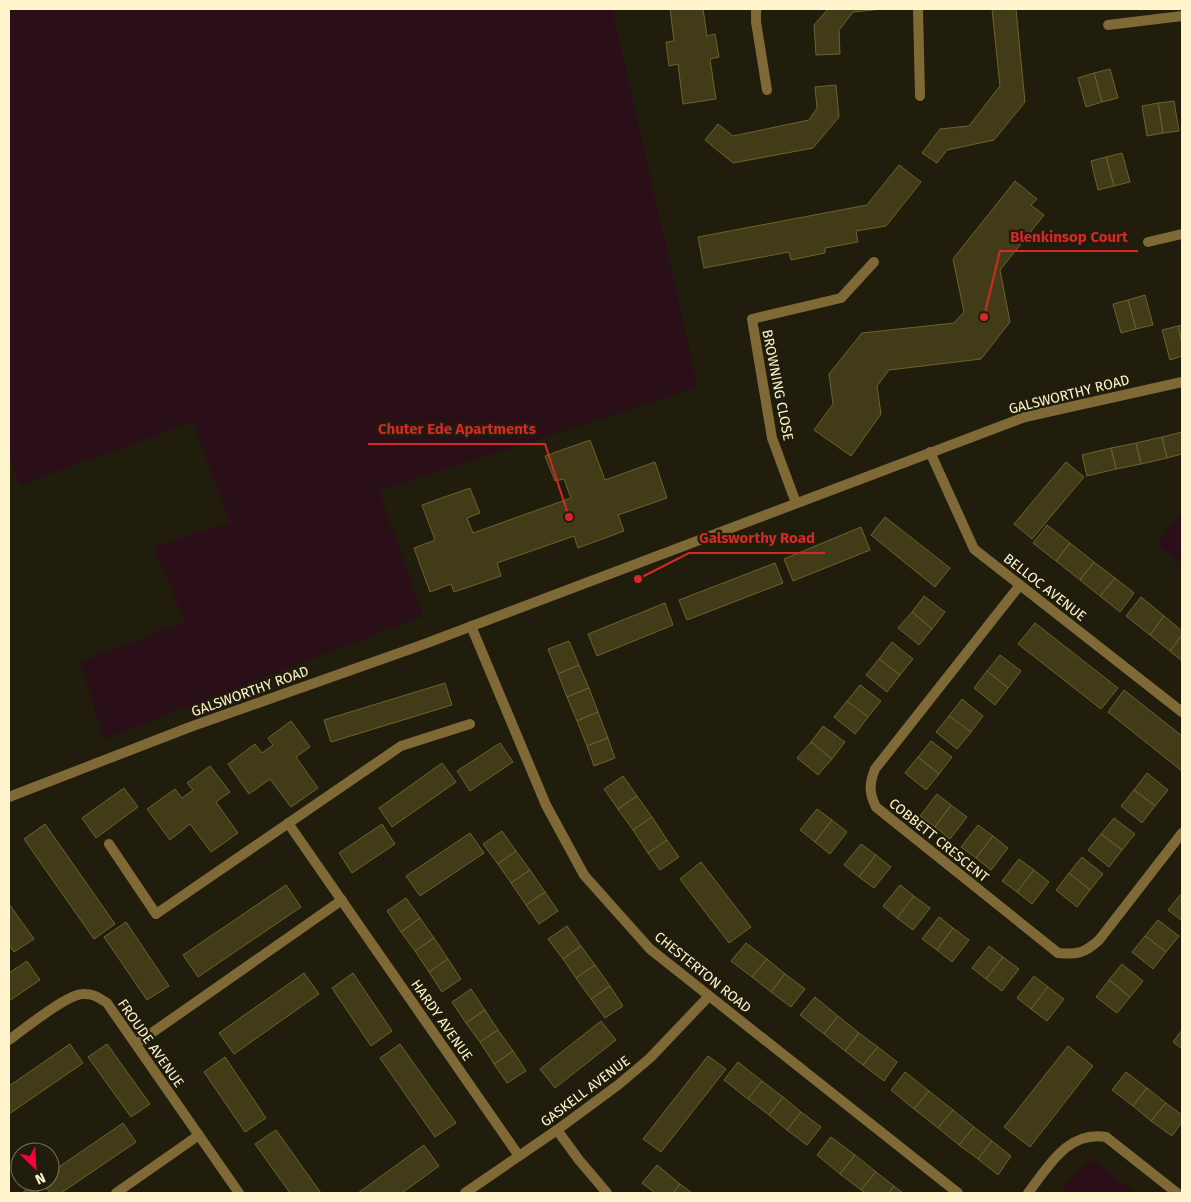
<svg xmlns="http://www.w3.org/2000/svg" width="1191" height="1202" viewBox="0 0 1191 1202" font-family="'Fira Sans',sans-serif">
<rect width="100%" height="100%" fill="#201d0c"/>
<g fill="#2a0f19">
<path d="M9 9H612L698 387 379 491 423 616 104 739 80 662 185 622 154 547 230 522 193 422 20 485 9 456Z"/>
<path d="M1182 511V564L1157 545Z"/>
<path d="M1090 1160 1098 1164 1135 1193H1061L1077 1169Z"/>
</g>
<g fill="#413b18" stroke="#6d642a">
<path d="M670 9H703L707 36 715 34 719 57 710 59 716 99 683 104 678 64 669 66 666 42 674 41Z"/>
<path d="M828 9H883L853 12 839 30 840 54 816 55 814 25Z"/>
<path d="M992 9H1016L1025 102 994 140 947 150 937 163 922 153 940 129 969 126 1000 86Z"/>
<path d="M1110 69 1118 98 1102 102 1094 73Z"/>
<path d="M1094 73 1102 102 1086 107 1078 78Z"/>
<path d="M836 85 839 117 813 148 733 163 705 140 718 124 733 136 809 120 817 108 815 87Z"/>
<path d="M1174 101 1179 131 1163 133 1158 103Z"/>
<path d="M1158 103 1163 133 1147 136 1142 106Z"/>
<path d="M1122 153 1130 182 1114 186 1106 157Z"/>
<path d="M1106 157 1114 186 1098 190 1091 161Z"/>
<path d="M899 165 921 182 886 226 856 231 858 242 825 248V253L791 260 789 252 704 268 698 237 867 205Z"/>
<path d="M1015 181 1037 199 1031 205 1044 215 1000 270 1010 322 981 359 889 370 877 386 881 414 851 456 814 430 833 404 829 374 862 333 954 323 964 312 953 259Z"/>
<path d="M1145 295 1153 325 1136 329 1128 300Z"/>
<path d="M1128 300 1136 329 1121 333 1113 304Z"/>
<path d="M1182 325V343L1178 326Z"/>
<path d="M1178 326 1182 343V356L1170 360 1162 330Z"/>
<path d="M1182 432V454L1167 458 1162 437Z"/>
<path d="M1162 437 1167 458 1141 464 1136 443Z"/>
<path d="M590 440 605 480 655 462 667 498 618 515 624 531 578 548 574 536 497 563 501 576 454 592 451 584 430 592 414 548 435 540 422 505 470 488 480 513 467 518 473 533 571 498 564 479 555 481 545 456Z"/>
<path d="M1136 443 1141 464 1116 469 1111 448Z"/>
<path d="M1111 448 1116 469 1087 476 1082 455Z"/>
<path d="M1066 462 1084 477 1032 539 1014 524Z"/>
<path d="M885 517 950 568 935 587 871 535Z"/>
<path d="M1047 525 1070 543 1056 561 1033 543Z"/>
<path d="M861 527 870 550 793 581 784 559Z"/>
<path d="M1070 543 1094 562 1080 580 1056 561Z"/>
<path d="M1094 562 1115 578 1100 596 1080 580Z"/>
<path d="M775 563 783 583 687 620 679 600Z"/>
<path d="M1115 578 1134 593 1120 612 1100 596Z"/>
<path d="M924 596 945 612 932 629 912 612Z"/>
<path d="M1141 597 1164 616 1150 635 1126 616Z"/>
<path d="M665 603 673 625 597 656 588 634Z"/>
<path d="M912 612 932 629 919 645 898 628Z"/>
<path d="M1164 616 1182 631V635L1170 651 1150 635Z"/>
<path d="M1035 623 1118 688 1101 709 1018 644Z"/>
<path d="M1182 635V661L1170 651Z"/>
<path d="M569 641 579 665 558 674 548 649Z"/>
<path d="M892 642 913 659 900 675 879 659Z"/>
<path d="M1000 655 1021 671 1008 688 987 671Z"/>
<path d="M879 659 900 675 887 692 866 675Z"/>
<path d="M579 665 589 688 567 697 558 674Z"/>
<path d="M987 671 1008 688 995 705 974 688Z"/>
<path d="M445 683 452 705 331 742 324 720Z"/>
<path d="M860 685 881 701 868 717 847 701Z"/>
<path d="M589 688 598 712 577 721 567 697Z"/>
<path d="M1124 690 1182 736V771L1108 712Z"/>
<path d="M962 699 983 716 971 732 949 716Z"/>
<path d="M847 701 868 717 855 734 834 717Z"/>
<path d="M598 712 608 738 587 746 577 721Z"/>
<path d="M949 716 971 732 957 749 936 732Z"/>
<path d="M291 721 310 747 296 757 318 788 291 807 270 779 249 794 228 764 255 744 262 753 273 745 268 738Z"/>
<path d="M823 726 845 742 832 759 811 742Z"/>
<path d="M608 738 615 758 594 766 587 746Z"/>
<path d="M931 741 952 757 939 774 918 757Z"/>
<path d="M811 742 832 759 818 775 797 758Z"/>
<path d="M500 743 513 762 470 791 457 771Z"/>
<path d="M918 757 939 774 926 790 905 773Z"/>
<path d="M442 763 456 782 392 827 379 808Z"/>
<path d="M210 766 230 792 216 802 238 833 211 852 190 824 170 840 147 809 175 789 182 798 193 790 187 783Z"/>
<path d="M1147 773 1168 790 1155 806 1134 790Z"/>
<path d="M623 776 637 796 618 809 604 789Z"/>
<path d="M124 788 138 807 96 838 82 818Z"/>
<path d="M1134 790 1155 806 1142 823 1121 806Z"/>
<path d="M937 794 951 805 935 827 920 816Z"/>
<path d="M637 796 652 817 633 830 618 809Z"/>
<path d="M951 805 967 817 950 839 935 827Z"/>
<path d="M817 809 832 820 815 842 800 830Z"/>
<path d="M652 817 667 840 648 853 633 830Z"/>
<path d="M1114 818 1135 834 1122 850 1101 834Z"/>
<path d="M832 820 847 832 830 854 815 842Z"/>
<path d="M45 824 115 924 94 939 24 839Z"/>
<path d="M382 824 395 844 352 873 339 853Z"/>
<path d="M978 825 993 836 976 858 961 847Z"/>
<path d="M502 831 516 851 498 864 483 844Z"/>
<path d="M470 833 484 853 420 896 406 876Z"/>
<path d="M1101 834 1122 850 1109 867 1088 850Z"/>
<path d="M993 836 1008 848 991 870 976 858Z"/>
<path d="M667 840 679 857 660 870 648 853Z"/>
<path d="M861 844 876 855 859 877 844 865Z"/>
<path d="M516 851 530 870 511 883 498 864Z"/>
<path d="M876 855 891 867 874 888 859 877Z"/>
<path d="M1082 857 1103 874 1090 890 1069 873Z"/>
<path d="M1019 859 1034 870 1017 892 1002 881Z"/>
<path d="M701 862 751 927 729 943 680 879Z"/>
<path d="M530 870 545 892 526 905 511 883Z"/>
<path d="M1034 870 1049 882 1032 904 1017 892Z"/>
<path d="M1069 873 1090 890 1077 907 1056 890Z"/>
<path d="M286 885 301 907 198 977 183 955Z"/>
<path d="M900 885 914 896 897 918 883 906Z"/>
<path d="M545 892 558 911 539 924 526 905Z"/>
<path d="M1181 894 1182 895V921L1168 910Z"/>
<path d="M914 896 930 908 913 930 897 918Z"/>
<path d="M406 898 420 918 401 932 387 911Z"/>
<path d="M9 904 34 939 14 952 9 945Z"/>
<path d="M939 917 953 928 937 950 922 939Z"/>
<path d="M420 918 434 938 415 951 401 932Z"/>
<path d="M1158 920 1179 936 1166 952 1145 936Z"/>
<path d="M126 922 169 986 147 1000 104 937Z"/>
<path d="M567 926 581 946 563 959 548 939Z"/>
<path d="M953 928 969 940 952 962 937 950Z"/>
<path d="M1145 936 1166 952 1153 969 1132 952Z"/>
<path d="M434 938 448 959 429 972 415 951Z"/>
<path d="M746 943 767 959 752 977 731 961Z"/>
<path d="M581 946 595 965 576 978 563 959Z"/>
<path d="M989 946 1003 957 986 979 972 968Z"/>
<path d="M1003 957 1019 969 1002 991 986 979Z"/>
<path d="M448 959 461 979 442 992 429 972Z"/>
<path d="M767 959 785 974 771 992 752 977Z"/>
<path d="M27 961 40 980 9 1001V973Z"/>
<path d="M1122 964 1143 981 1130 997 1109 980Z"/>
<path d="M595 965 610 986 591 999 576 978Z"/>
<path d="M304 973 319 994 234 1054 219 1033Z"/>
<path d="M353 973 392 1031 371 1046 332 988Z"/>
<path d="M785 974 805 989 791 1007 771 992Z"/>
<path d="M1034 976 1048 987 1031 1009 1017 998Z"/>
<path d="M1109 980 1130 997 1117 1013 1096 997Z"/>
<path d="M610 986 623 1006 605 1018 591 999Z"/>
<path d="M1048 987 1064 999 1047 1021 1031 1009Z"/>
<path d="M471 989 485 1010 466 1023 452 1002Z"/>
<path d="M815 997 838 1016 824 1034 800 1015Z"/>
<path d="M485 1010 498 1030 480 1042 466 1023Z"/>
<path d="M838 1016 859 1033 845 1051 824 1034Z"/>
<path d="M601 1021 616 1040 555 1088 540 1069Z"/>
<path d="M498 1030 513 1051 494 1064 480 1042Z"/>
<path d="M1182 1030V1049L1173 1042Z"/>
<path d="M859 1033 878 1047 863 1065 845 1051Z"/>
<path d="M70 1044 83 1063 9 1114V1086Z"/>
<path d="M107 1044 150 1104 131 1117 88 1057Z"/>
<path d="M400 1044 456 1123 435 1137 380 1058Z"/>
<path d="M1068 1046 1093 1066 1030 1147 1004 1127Z"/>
<path d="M878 1047 897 1062 884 1081 863 1065Z"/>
<path d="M513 1051 526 1071 507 1083 494 1064Z"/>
<path d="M708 1056 726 1069 661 1152 643 1139Z"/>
<path d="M225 1057 266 1118 245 1132 204 1072Z"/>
<path d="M738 1062 762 1081 748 1099 724 1080Z"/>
<path d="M905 1072 929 1091 914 1109 891 1090Z"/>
<path d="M1126 1072 1147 1088 1133 1106 1112 1090Z"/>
<path d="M762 1081 783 1097 769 1115 748 1099Z"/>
<path d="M1147 1088 1166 1103 1151 1121 1133 1106Z"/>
<path d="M929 1091 953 1110 938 1128 914 1109Z"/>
<path d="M783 1097 801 1112 787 1130 769 1115Z"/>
<path d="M1166 1103 1182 1115V1122L1172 1136 1151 1121Z"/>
<path d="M953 1110 974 1127 959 1145 938 1128Z"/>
<path d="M801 1112 821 1127 807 1145 787 1130Z"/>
<path d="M123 1123 136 1142 61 1193H50L42 1182H50V1173Z"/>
<path d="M974 1127 992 1141 978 1159 959 1145Z"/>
<path d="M276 1130 321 1193H290L255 1144Z"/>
<path d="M831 1137 855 1155 840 1174 817 1155Z"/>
<path d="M992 1141 1011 1156 998 1175 978 1159Z"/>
<path d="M424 1145 439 1166 402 1193H358Z"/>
<path d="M855 1155 876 1172 861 1190 840 1174Z"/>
<path d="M657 1165 680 1184 673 1193H655L642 1183Z"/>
<path d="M876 1172 894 1186 889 1193H866L861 1190Z"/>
<path d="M680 1184 692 1193H673Z"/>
<path d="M33 1185 39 1193H22Z"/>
<path d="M894 1186 903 1193H889Z"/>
</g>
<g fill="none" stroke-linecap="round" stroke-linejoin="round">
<path stroke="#7f6a37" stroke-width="10" d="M756 10V22L767 90"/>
<g stroke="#7f6a37" stroke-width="10">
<path d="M918 9 920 96"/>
<path d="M756 10 757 9"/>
<path d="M1108 25 1182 16"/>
<path d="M1148 242 1182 234"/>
<path d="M930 452 974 549 1182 712"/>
<path d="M796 503 772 438 752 319 841 298 874 262"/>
<path d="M1020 585 875 769C869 784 869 793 876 807L1058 953C1077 955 1085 953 1099 940L1182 833"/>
<path d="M471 626 546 805 584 875 650 949 958 1193"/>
<path d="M9 797 190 727 419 646 1025 417 1182 382"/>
<path d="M288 823 519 1156"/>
<path d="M109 844 156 914 401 746 470 724"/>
<path d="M9 1040C24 1029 66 995 82 994 93 993 99 998 107 1003L239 1193"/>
<path d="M136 1044 342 900"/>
<path d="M557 1130 579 1160 607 1193"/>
<path d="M116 1193 199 1135"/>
<path d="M465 1193 557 1130 618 1085 650 1058 709 996"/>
<path d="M1028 1193C1049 1166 1067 1131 1106 1137L1177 1193"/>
</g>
</g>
<g text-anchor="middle" stroke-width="4.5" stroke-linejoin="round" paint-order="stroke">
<g font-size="14" fill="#fff4cb" stroke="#201d0c">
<text transform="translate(778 385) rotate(79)" y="5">BROWNING CLOSE</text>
<text transform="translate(1069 394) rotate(-14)" y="5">GALSWORTHY ROAD</text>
<text transform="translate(1045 587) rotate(38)" y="5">BELLOC AVENUE</text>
<text transform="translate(250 691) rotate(-20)" y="5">GALSWORTHY ROAD</text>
<text transform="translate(939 840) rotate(39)" y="5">COBBETT CRESCENT</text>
<text transform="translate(703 972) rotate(39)" y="5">CHESTERTON ROAD</text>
<text transform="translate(442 1020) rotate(55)" y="5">HARDY AVENUE</text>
<text transform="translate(151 1043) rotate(55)" y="5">FROUDE AVENUE</text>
<text transform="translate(585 1091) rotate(-37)" y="5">GASKELL AVENUE</text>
</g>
</g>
<path fill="none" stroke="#d62828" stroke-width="2" d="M984 317L1000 251H1138M569 517L545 444H368M638 579L689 553H825"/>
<g fill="#d62828" stroke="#201d0c" stroke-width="2">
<circle cx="984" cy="317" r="5"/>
<circle cx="569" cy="517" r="5"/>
<circle cx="638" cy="579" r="5"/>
</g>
<g font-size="15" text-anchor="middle" font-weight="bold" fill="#d62828" stroke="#201d0c" stroke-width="4.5" stroke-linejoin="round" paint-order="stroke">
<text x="1069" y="242">Blenkinsop Court</text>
<text x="457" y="434">Chuter Ede Apartments</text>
<text x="757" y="543">Galsworthy Road</text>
</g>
<rect width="1191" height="1202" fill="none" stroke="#fff4cb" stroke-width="20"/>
<g transform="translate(35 1167) rotate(155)"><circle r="24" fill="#201d0c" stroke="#797358"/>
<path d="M0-4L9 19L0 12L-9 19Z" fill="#f6003a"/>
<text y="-8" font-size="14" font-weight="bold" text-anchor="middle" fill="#fff4cb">N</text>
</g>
</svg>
